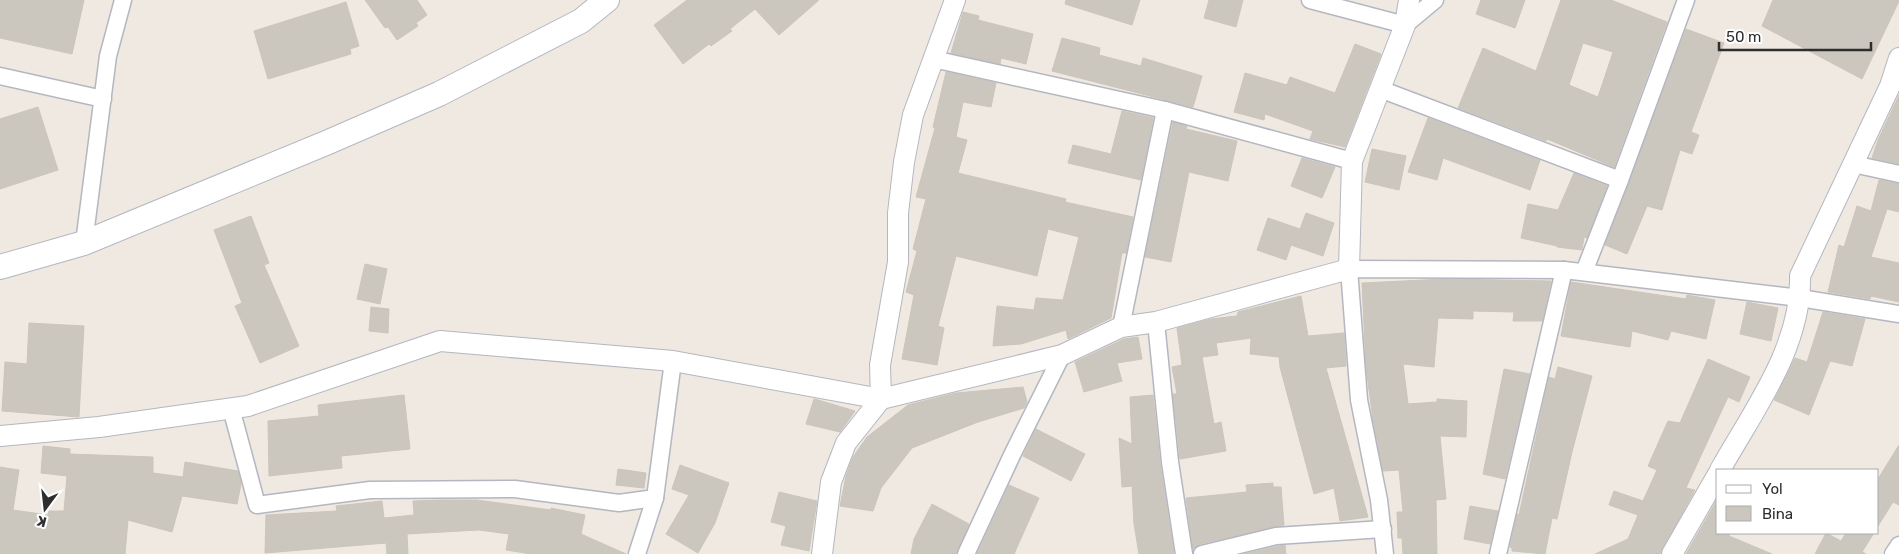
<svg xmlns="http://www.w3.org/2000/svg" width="1899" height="554" viewBox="0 0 1899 554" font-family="Rubik,sans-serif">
<rect width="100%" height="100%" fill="#efe9e1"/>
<g fill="#cbc7bf" stroke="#cbc5ba" fill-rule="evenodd">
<path d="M0 0H84L72 54 0 38Z"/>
<path d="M365 0H417L427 15 416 23 418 26 397 40 388 27 385 28Z"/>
<path d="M687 0H819L779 35 755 9 730 29 732 31 711 46 709 44 683 64 654 25Z"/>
<path d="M1066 0H1140L1132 25 1065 4Z"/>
<path d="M1209 0H1243L1236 27 1204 18Z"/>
<path d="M1481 0H1525L1515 28 1476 14Z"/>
<path d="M1561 0H1611L1667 22 1614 167 1547 139 1546 141 1458 108 1483 48 1536 71ZM1583 43 1613 52 1598 97 1569 85Z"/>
<path d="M1773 0H1899V1L1862 79 1762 26Z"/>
<path d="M346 2 359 46 350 49 351 54 268 79 254 31Z"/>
<path d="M963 12 979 16 978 20 1033 34 1026 64 1001 58 1000 64 951 53Z"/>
<path d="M1686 29 1724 43 1691 132 1699 135 1692 154 1680 150 1662 210 1647 206 1627 254 1605 245Z"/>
<path d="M1062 38 1100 48 1099 55 1141 66 1143 58 1202 76 1193 107 1052 71Z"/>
<path d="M1355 44 1381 54 1345 147 1310 139 1313 131 1265 114 1264 120 1234 112 1245 73 1287 85 1290 77 1335 93Z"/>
<path d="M946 72 996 83 991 107 963 102 956 137 967 140 958 173 1066 199 1065 202 1133 217 1126 253H1122L1111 318 1068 339 1066 330 1021 344 993 346 997 306 1034 310 1036 298 1063 300 1079 237 1048 229 1037 276 956 256 938 326 944 328 937 365 902 359 914 295 906 292 917 251 913 249 926 199 916 197 935 128 933 127Z"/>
<path d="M1899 95V164L1872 158 1878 140Z"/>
<path d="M38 107 58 170 0 189V119Z"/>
<path d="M1122 111 1153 118 1141 180 1068 163 1073 145 1111 154Z"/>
<path d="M1428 118 1540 160 1530 190 1443 158 1437 180 1408 172Z"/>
<path d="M1173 122 1187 126 1186 129 1237 141 1228 181 1189 172 1171 262 1145 257Z"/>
<path d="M1372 149 1406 156 1399 190 1365 182Z"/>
<path d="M1302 158 1335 167 1322 198 1291 186Z"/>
<path d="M1574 173 1607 186 1587 238 1584 237 1582 250 1557 247V246L1521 238 1528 204 1558 210Z"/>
<path d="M1879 180 1899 184V212L1887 209 1871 257 1899 263V302L1871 296 1870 299 1828 292 1839 245 1844 247 1857 206 1871 211Z"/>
<path d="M1306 213 1334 223 1323 256 1291 245 1286 260 1257 250 1268 218 1300 229Z"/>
<path d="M251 216 269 263 264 265 299 346 260 363 235 306 242 303 214 230Z"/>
<path d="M365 264 387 269 380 304 357 299Z"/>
<path d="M1445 279 1551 281 1542 321H1513L1514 312 1473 311V319L1438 318 1434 367 1403 364 1408 404 1437 402V399L1467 401 1466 437 1440 436 1446 499 1436 500 1437 554H1403L1402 538H1398L1397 512H1403L1399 470 1383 471 1373 420 1366 367 1362 283Z"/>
<path d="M1571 282 1686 299 1687 295 1715 300 1706 339 1671 331 1668 340 1632 331 1630 347 1561 336Z"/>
<path d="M1301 296 1308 336 1344 333 1346 366 1326 368 1368 517 1340 521 1334 488 1314 494 1280 367 1279 357 1250 354 1251 338 1216 343 1218 355 1202 357 1214 424 1221 422 1226 451 1180 459 1173 394H1177L1172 367 1182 365 1177 328 1211 319 1237 316 1238 312Z"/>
<path d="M1747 302 1778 308 1771 341 1740 334Z"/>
<path d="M371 307 389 309 388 333 369 331Z"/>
<path d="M1823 312 1865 319 1852 366 1830 361 1809 415 1774 400 1795 358 1807 362Z"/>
<path d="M29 323 84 326 79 417 2 411 5 362 27 364Z"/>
<path d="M1138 337 1142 359 1117 363 1122 381 1084 392 1075 362 1124 339Z"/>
<path d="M1708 359 1750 377 1739 402 1728 397 1686 488 1695 490 1660 554H1595L1628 539 1638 515 1609 505 1614 491 1643 501 1657 470 1648 466 1668 421 1680 423Z"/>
<path d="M1558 367 1592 376 1572 452 1557 519 1552 518 1545 554 1512 551V548L1510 547 1517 514 1519 515 1549 377 1555 379Z"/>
<path d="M1504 369 1530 374 1505 479 1483 474Z"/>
<path d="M1023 387 1027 402 1024 408 978 422 912 448 881 488 873 511 840 506 846 476 853 457 867 437 908 405 956 393Z"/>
<path d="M404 395 410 449 341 456 342 468 269 476 268 421 319 416 318 405Z"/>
<path d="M1153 395 1160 463 1174 554H1139L1134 524 1132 486 1122 487 1119 438 1132 444 1130 397Z"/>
<path d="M814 399 818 400 855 411 840 432 806 424Z"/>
<path d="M1036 429 1085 454 1071 481 1023 456Z"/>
<path d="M1899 445V505L1893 502 1878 526V479Z"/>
<path d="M43 446 70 449V454L153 457V473L183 477 185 462 238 471 241 484 237 504 182 496 172 532 128 520 125 554H0V467L19 470 13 510 48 515 49 511H64L67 476 41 473Z"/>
<path d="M680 465 729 483 715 523 698 553 666 534 689 495 672 489Z"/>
<path d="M618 469 646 473 644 488 616 485Z"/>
<path d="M1273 483V487H1281L1284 525 1200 544 1193 549 1186 498 1247 492 1246 485Z"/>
<path d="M1009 485 1039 498 1014 554H977Z"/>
<path d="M779 492 817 501 809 551 781 545 786 526 771 522Z"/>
<path d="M1718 498V533H1730L1729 536 1772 554H1686Z"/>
<path d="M442 500H477L551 510V508L585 515 581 534 626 554H531L506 550 509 534 479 530 407 534 408 554H387L386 543 265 553 266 515 337 511 336 506 382 501 384 518 414 515 413 501Z"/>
<path d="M932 504 969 524 956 554H911L914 539Z"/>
<path d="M1470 506 1498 511 1490 544 1464 539Z"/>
<path d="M1826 533 1841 541 1846 533H1874L1862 552 1866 554H1815Z"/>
<path d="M1285 545 1286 554H1244L1278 546Z"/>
</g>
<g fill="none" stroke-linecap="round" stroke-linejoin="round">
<defs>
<g id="minor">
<path d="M1310 0 1405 25 1435 0"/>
<path d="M933 59 1165 110 1352 161"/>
<path d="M0 76 103 99"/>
<path d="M1380 89 1620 180 1686 0"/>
<path d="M1853 164 1899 174"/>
<path d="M84 243 108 56 123 0"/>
<path d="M1584 272 1620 180"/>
<path d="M1156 322 1170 462 1184 554"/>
<path d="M1121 327 1165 110"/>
<path d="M231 408 257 505 370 490 515 489 619 503 655 498"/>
<path d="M637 554 655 498 673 361"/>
<path d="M966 554 1012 455 1062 355"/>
<path d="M1202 554 1276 536 1383 529"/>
<path d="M1385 554 1379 500 1359 400 1349 269 1564 270 1800 298 1899 314"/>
<path d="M1498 554 1564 270"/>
<path d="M1893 554 1899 545"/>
</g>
<g id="tertiary">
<path d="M0 436 99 427 248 406 440 341 673 361 881 399 1062 355 1121 327 1156 322 1349 269 1352 161 1405 25 1409 0"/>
<path d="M1720 470C1753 411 1802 347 1800 276L1890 86 1899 58"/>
<path d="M822 554 831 482 846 443 881 399 880 365 898 262V213L904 162 913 115 955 0"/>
<path d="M1672 554 1718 474"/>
</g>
<path id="secondary" d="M0 267 84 243 326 143 439 94 581 21 607 0"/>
</defs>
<use href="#minor" stroke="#b4b7c1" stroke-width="19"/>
<use href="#tertiary" stroke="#b4b7c1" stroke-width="22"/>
<use href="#secondary" stroke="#b4b7c1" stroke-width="26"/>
<use href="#minor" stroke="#fff" stroke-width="16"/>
<use href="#tertiary" stroke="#fff" stroke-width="20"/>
<use href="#secondary" stroke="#fff" stroke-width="24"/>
</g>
<rect x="1716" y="469" width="162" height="65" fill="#ffffff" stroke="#ababab"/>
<rect x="1726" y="485" width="25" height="8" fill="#ffffff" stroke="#ababab"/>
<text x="1762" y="494" font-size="15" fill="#2e2e2e">Yol</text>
<rect x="1726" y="506" width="25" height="15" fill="#cbc7bf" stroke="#ababab"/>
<text x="1762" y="519" font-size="15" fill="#2e2e2e">Bina</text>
<g transform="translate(45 509) rotate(195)" stroke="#ffffff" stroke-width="4" paint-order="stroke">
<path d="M0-4L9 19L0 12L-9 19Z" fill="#2e2e2e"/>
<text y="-8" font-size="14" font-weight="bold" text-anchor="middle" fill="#2e2e2e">K</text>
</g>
<path d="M1719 42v8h152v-8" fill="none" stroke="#2e2e2e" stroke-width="2.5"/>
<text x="1726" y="42" font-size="15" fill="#2e2e2e" stroke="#ffffff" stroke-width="4" paint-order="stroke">50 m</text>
</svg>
